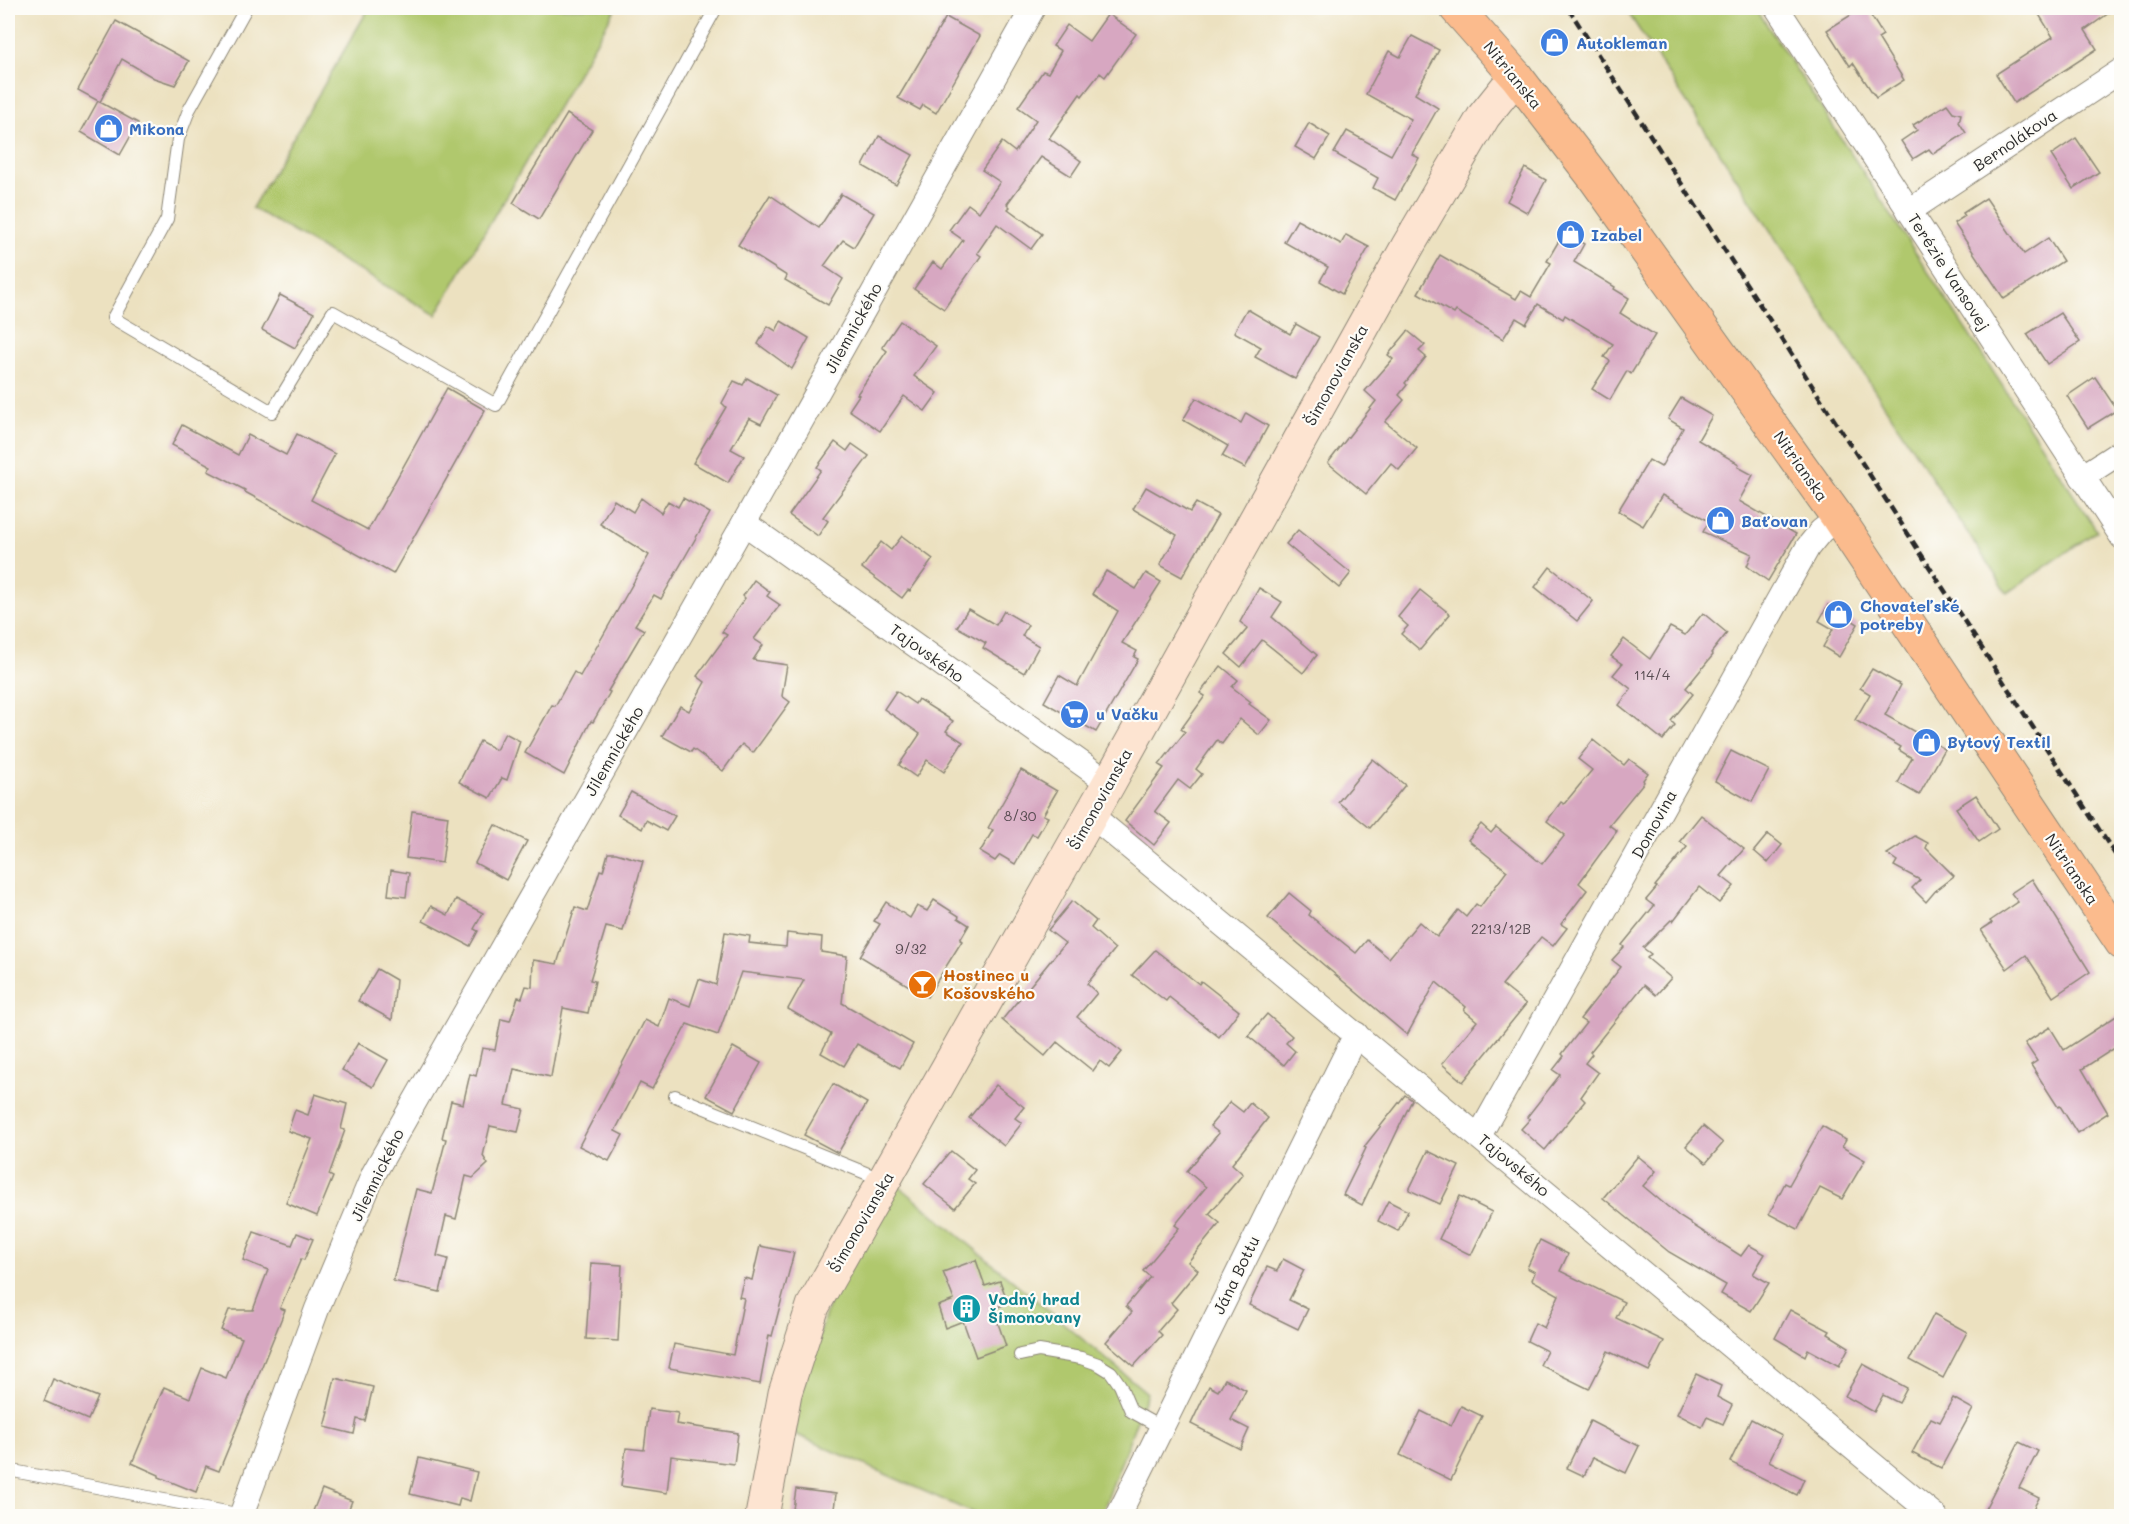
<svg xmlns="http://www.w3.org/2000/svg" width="2129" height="1524" viewBox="0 0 2129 1524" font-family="Mali,sans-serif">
<rect width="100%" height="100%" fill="#fdfcf7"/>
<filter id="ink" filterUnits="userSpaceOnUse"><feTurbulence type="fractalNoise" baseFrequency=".0167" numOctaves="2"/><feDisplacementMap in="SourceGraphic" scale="12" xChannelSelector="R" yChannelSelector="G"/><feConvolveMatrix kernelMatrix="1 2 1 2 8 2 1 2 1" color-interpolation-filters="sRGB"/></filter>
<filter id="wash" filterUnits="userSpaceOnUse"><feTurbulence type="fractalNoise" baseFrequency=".008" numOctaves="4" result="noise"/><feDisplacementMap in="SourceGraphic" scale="24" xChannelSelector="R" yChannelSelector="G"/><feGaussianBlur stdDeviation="1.35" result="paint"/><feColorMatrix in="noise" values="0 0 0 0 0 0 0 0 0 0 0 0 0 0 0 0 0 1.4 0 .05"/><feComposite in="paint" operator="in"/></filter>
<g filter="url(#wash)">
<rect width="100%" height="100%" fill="#ece1c0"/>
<g fill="#b0c86d" stroke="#6e7a4c" stroke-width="1.5">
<path d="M369 8H616L436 315 252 208Z"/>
<path d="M1625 8H1756L2097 531 2007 593Z"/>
<path d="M898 1185 1147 1393 1101 1516H980L795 1434 800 1395 830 1301Z"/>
</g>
<g id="blocks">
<g fill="#d7a7c1">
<path d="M1862 8H1866L1883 35 1878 38 1904 80 1876 98 1853 63 1850 66 1827 30Z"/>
<path d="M2035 8H2116L2085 30 2097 49 2014 103 1996 74 2053 37Z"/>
<path d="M1108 14 1136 34 1105 77 1100 73 1082 96 1080 94 1049 138 1081 161 1071 176 1041 157 1007 204 1010 207 1008 209 1042 234 1031 249 997 224 977 253 981 256 944 309 914 289 933 262 942 269 963 240 949 230 968 204 979 212 1000 182 982 170 1002 142 1015 152 1036 120 1018 107 1043 71 1048 73 1061 51 1053 46 1067 25 1089 41Z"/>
<path d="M946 17 980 36 936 113 923 105 920 110 898 98Z"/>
<path d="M116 21 189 61 175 85 154 78 122 59 100 102 78 90Z"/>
<path d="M1412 36 1439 50 1415 94 1438 108 1412 154 1419 158 1395 200 1373 188 1378 178 1334 153 1347 131 1391 155 1411 119 1366 94 1389 51 1400 57Z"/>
<path d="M98 101 138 123 120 155 81 132Z"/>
<path d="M1947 104 1953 112 1961 114 1959 122 1966 133 1933 154 1929 149 1913 159 1901 141 1917 130 1913 125Z"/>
<path d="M567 114 592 130 539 219 513 203Z"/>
<path d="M1309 123 1330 136 1316 159 1295 147Z"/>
<path d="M879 136 913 155 896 185 863 166Z"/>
<path d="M2076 138 2099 172 2073 189 2051 155Z"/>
<path d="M1525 168 1546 180 1528 213 1507 201Z"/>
<path d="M841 194 874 213 854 247 843 240 824 266 843 279 828 305 785 280 787 276 738 245 770 195 819 228Z"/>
<path d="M1986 198 2024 254 2048 238 2063 261 2004 299 1954 223 1965 216 1963 213Z"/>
<path d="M1297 220 1341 244 1346 235 1369 247 1342 294 1320 281 1328 267 1284 242Z"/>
<path d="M1564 232 1584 244 1574 262 1615 287 1614 289 1629 298 1620 313 1655 335 1631 374 1627 371 1610 400 1592 389 1610 361 1604 357 1613 344 1565 315 1563 319 1538 304 1526 324 1516 318 1503 339 1456 311 1454 314 1418 293 1440 255 1516 299 1521 291 1531 297 1551 263 1547 261Z"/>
<path d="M280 295 314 313 295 348 262 330Z"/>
<path d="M1247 309 1290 334 1296 324 1319 337 1295 379 1255 357 1261 347 1234 332Z"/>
<path d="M2060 313 2080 342 2047 364 2027 334Z"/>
<path d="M781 321 809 338 792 369 758 344 768 326 776 331Z"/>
<path d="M900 321 936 346 914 376 938 393 925 411 904 396 880 431 849 410 859 395 857 394 887 351 882 347Z"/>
<path d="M1408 331 1425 345 1419 351 1426 357 1405 383 1407 385 1399 395 1404 400 1385 422 1417 448 1399 470 1391 463 1366 494 1328 463 1376 401 1365 391 1393 359 1388 355Z"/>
<path d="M2095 377 2117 410 2088 428 2067 396Z"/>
<path d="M747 378 777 395 761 424 749 418 731 449 744 456 728 483 693 463 726 407 722 403 734 381 743 385Z"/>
<path d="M447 388 485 410 393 574 245 492V490L208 471 211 466 172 445 182 425 238 455 248 435 286 455 297 434 335 454 311 500 368 530Z"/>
<path d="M1196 398 1241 423 1246 413 1268 426 1245 468 1222 456 1228 446 1183 420Z"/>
<path d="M1681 398 1712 416 1698 440 1739 464 1738 467 1753 475 1739 501 1796 534 1768 581 1747 566 1752 554 1703 532 1709 521 1662 495 1643 526 1618 511 1649 460 1661 467 1683 428 1668 419Z"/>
<path d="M835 442 847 451 852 444 869 456 823 517 828 521 818 536 789 515 821 470 817 467Z"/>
<path d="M1146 487 1190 512 1196 503 1218 515 1182 577 1160 565 1177 535 1133 509Z"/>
<path d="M641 498 661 513 668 501 678 507 683 498 710 513 661 599 654 595 635 625 644 630 608 691 610 692 593 722 591 721 564 775 525 753 552 705 555 706 574 672 580 676 649 555 600 524 614 500 633 512Z"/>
<path d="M1298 530 1351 573 1339 588 1286 544Z"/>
<path d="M902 536 933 559 910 591 908 590 902 598 862 568 881 542 891 550Z"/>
<path d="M1550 567 1593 601 1577 621 1535 587Z"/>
<path d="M1106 571 1136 589 1146 573 1161 582 1122 643 1137 651 1134 657 1138 659 1096 732 1044 702 1059 675 1077 686 1118 611 1092 594Z"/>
<path d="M754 580 770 592 767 596 780 605 754 639 763 645 753 660 787 665 782 696 790 702 753 753 742 744 723 771 693 749 691 752 662 736 680 706 689 711 705 682 697 676 727 635 722 632 745 598 743 596Z"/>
<path d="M1259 588 1282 602 1272 617 1317 655 1303 673 1262 640 1241 667 1226 654 1248 628 1240 622Z"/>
<path d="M1420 590 1450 614 1420 650 1401 634 1408 626 1398 617Z"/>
<path d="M1828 605 1858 624 1839 657 1823 647 1833 629 1819 621Z"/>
<path d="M968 609 996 625 1004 611 1028 625 1022 636 1039 646 1024 673 983 648 986 643 957 627Z"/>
<path d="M1703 613 1727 633 1711 653 1713 655 1686 688 1693 694 1671 721 1675 725 1663 740 1619 705 1631 689 1613 675 1622 664 1611 656 1624 639 1650 659 1670 627 1685 635Z"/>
<path d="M1221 666 1238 680 1232 687 1251 702 1249 704 1271 720 1259 735 1240 719 1222 744 1217 740 1196 769 1202 774 1190 789 1178 780 1155 811 1171 823 1154 845 1125 821 1164 768 1159 765 1185 732 1181 729 1205 696 1200 693Z"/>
<path d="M1872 669 1901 685 1885 715 1945 749 1919 795 1898 783 1912 758 1899 750 1901 747 1855 720 1870 694 1860 688Z"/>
<path d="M896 691 915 704 918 699 953 721 946 731 963 742 944 772 927 760 916 777 899 765 920 734 884 709Z"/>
<path d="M505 733 520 741 507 780 502 778 490 798 459 782 480 741 496 750Z"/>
<path d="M1593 740 1624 765 1629 759 1648 773 1643 780 1644 782 1609 825 1617 831 1579 883 1587 890 1561 924 1567 928 1553 946 1541 937 1502 985 1526 1004 1463 1082 1442 1064 1477 1021 1464 1010 1466 1007 1436 982 1407 1035 1268 918 1289 893 1311 911 1309 915 1356 953 1367 940 1389 958 1419 922 1437 937 1458 910 1466 917 1476 904 1480 907 1507 871 1468 840 1481 824 1491 833 1496 827 1542 864 1565 835 1547 821 1561 802 1564 804 1592 770 1578 759Z"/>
<path d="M1731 751 1769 770 1752 802 1715 781Z"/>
<path d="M1373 759 1405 785 1370 828 1338 802Z"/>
<path d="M1021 770 1057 791 1043 815 1048 817 1037 836 1032 834 1015 864 1000 855 995 861 980 852 993 830 988 828Z"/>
<path d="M631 792 675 816 666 831 646 820 642 829 618 815Z"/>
<path d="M1976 795 1998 829 1979 842 1956 808Z"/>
<path d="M412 811 448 816 442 863 406 858Z"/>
<path d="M1701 815 1744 849 1721 876 1734 886 1719 903 1699 887 1673 921 1671 920 1643 948 1651 954 1647 958 1671 978 1656 995 1644 985 1590 1052 1592 1054 1585 1063 1598 1073 1581 1097 1585 1101 1545 1150 1521 1129 1530 1119 1527 1117 1560 1075 1553 1070 1564 1056 1562 1054 1586 1023 1580 1019 1621 967 1612 960 1624 947 1622 945 1654 906 1646 900 1657 887 1655 886 1687 847 1680 841Z"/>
<path d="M495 825 527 841 506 880 475 863Z"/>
<path d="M1768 834 1782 845 1768 863 1754 851Z"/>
<path d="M1915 836 1928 843 1926 848 1954 876 1937 889 1926 902 1912 888 1920 880 1894 866 1897 861 1887 854Z"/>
<path d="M608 853H616L643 861 623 931 606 927 590 980 595 981 588 1013 563 1008 551 1077 514 1069 506 1105 524 1109 518 1132 490 1126 483 1156 488 1164 473 1178 466 1176 456 1219 446 1216 437 1256 448 1259 440 1292 393 1281 416 1189 432 1193 446 1139 442 1138 451 1101 463 1104 470 1074 476 1076 482 1048 495 1050 501 1019 510 1021 518 997 522 998 526 986 532 987 533 960 557 964 575 907 587 911 600 870 603 871Z"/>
<path d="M391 870 409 873 406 897 388 895Z"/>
<path d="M2032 879 2090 972 2053 997 2026 955 2007 969 1981 930 1992 923 1990 921 2018 902 2011 893Z"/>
<path d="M456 899 483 913 474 929 478 931 470 946 423 921 431 906 448 915Z"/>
<path d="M934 900 959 916 958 918 969 925 960 940 962 941 927 997 860 956 880 924 874 921 886 902 910 918 917 906 927 911Z"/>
<path d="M1072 901 1096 921 1091 928 1115 949 1087 984 1097 993 1077 1017 1122 1052 1109 1068 1100 1061 1093 1071 1057 1042 1045 1056 1002 1020 1065 943 1048 930Z"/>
<path d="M725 932 750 936 749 943 786 947 787 933 822 937 821 952 847 956 842 1003 913 1044 900 1068 857 1044 844 1066 821 1053 831 1034 788 1009 804 980 741 972 718 1035 687 1024 652 1089 640 1083 615 1131 623 1135 609 1161 579 1146 645 1020 659 1027 669 998 690 1006 699 979 716 985Z"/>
<path d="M1155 950 1199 984 1201 981 1239 1011 1219 1037 1169 997 1166 1001 1132 975Z"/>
<path d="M377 969 396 980 392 1020 358 1001Z"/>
<path d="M2121 1013V1044L2082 1069 2108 1113 2077 1133 2060 1106 2058 1107 2031 1065 2037 1061 2025 1043 2050 1027 2064 1050Z"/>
<path d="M1267 1014 1292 1036 1286 1043 1295 1051 1284 1065 1248 1036Z"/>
<path d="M358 1043 388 1060 373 1087 342 1070Z"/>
<path d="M733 1047 761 1063 734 1111 706 1096Z"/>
<path d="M833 1084 867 1103 838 1153 804 1135Z"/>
<path d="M996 1085 1024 1107 1015 1118 1022 1123 1004 1146 969 1118Z"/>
<path d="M315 1094 347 1104 341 1129 345 1130 329 1175 333 1177 317 1216 286 1203 312 1139 288 1131 295 1110 308 1115Z"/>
<path d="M1405 1095 1412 1100 1362 1205 1343 1195 1366 1148 1364 1147Z"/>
<path d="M1230 1102 1243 1112 1250 1103 1268 1118 1232 1164 1243 1174 1209 1214 1220 1223 1188 1262 1198 1270 1171 1303 1177 1309 1158 1331 1162 1335 1134 1366 1106 1342 1132 1312 1126 1306 1150 1277 1143 1271 1179 1228 1175 1225 1206 1187 1187 1171 1219 1133 1210 1126Z"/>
<path d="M1703 1126 1723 1143 1706 1163 1686 1146Z"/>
<path d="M1822 1126 1846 1140 1842 1147 1865 1160 1842 1199 1820 1188 1798 1229 1769 1214 1785 1183 1789 1185Z"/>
<path d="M951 1151 975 1170 968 1179 975 1184 955 1208 924 1184Z"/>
<path d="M1428 1151 1459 1166 1440 1204 1409 1190Z"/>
<path d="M1638 1156 1656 1171 1643 1186 1680 1217 1741 1256 1749 1245 1765 1254 1753 1274 1769 1283 1751 1311 1721 1294 1726 1285 1669 1252 1603 1198Z"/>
<path d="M1460 1196 1492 1212 1471 1255 1439 1239Z"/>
<path d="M1388 1201 1408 1211 1398 1231 1378 1221Z"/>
<path d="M254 1232 292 1245 297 1233 313 1239 304 1260 301 1259 280 1308 285 1310 219 1471 206 1466 196 1492 159 1477V1475L132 1463 164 1387 190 1398 202 1368 226 1378 242 1338 221 1330 229 1310H253L268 1270 243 1260Z"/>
<path d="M1540 1240 1568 1254 1560 1271 1624 1302 1616 1318 1664 1341 1649 1371 1608 1351 1589 1389 1540 1365 1547 1351 1527 1341 1535 1323 1544 1328 1559 1295 1532 1280 1535 1272 1527 1268Z"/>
<path d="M760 1246 794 1253 772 1336 769 1335 760 1384 669 1368 674 1344 733 1355 744 1298 739 1297 744 1278 752 1280Z"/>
<path d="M1283 1259 1304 1270 1289 1300 1308 1309 1298 1329 1249 1305 1267 1267 1277 1271Z"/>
<path d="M976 1260 985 1286 1000 1281 1008 1303 993 1309 1006 1346 976 1357 963 1321 945 1328 938 1306 954 1300 943 1272Z"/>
<path d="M591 1263 622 1265 618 1341 586 1339Z"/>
<path d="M1790 1310 1830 1331 1828 1334 1849 1347 1839 1366 1808 1349 1805 1356 1775 1338Z"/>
<path d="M1934 1314 1967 1332 1943 1378 1910 1360Z"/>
<path d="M1863 1364 1907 1388 1899 1403 1883 1395 1874 1412 1845 1396Z"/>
<path d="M1696 1374 1721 1386 1717 1397 1732 1405 1723 1424 1707 1417 1702 1427 1677 1414Z"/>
<path d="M335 1378 373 1387 365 1421 357 1419 354 1434 325 1427 329 1412H327Z"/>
<path d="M53 1379 98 1397 88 1420 44 1401Z"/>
<path d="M1225 1379 1246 1390 1231 1420 1249 1429 1240 1449 1191 1424 1209 1386 1218 1391Z"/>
<path d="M1953 1398 1973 1409 1941 1468 1912 1453 1931 1418 1940 1422Z"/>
<path d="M1461 1406 1482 1416 1451 1480 1400 1455 1421 1411 1451 1426Z"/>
<path d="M649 1409 678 1413 676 1424 738 1433 734 1464 671 1456 667 1493 621 1486 626 1448 644 1450Z"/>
<path d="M1751 1419 1782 1435 1769 1461 1804 1479 1797 1495 1730 1462Z"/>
<path d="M1590 1421 1639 1446 1626 1473 1593 1457 1584 1476 1567 1468Z"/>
<path d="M2019 1442 2038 1451 2019 1488 2039 1498 2029 1516H1995L1984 1511Z"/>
<path d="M419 1458 477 1472 470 1501 460 1498 458 1506 410 1494Z"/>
<path d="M322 1489 352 1501 346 1516H311Z"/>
<path d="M796 1489 836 1494 833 1516H792Z"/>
</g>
</g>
</g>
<g filter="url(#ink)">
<use href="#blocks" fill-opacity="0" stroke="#8c8676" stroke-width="1.5"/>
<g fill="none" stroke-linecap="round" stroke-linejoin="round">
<defs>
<g id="lane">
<path d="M246 8 189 110 178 139 167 219 113 318 272 412 333 312 496 405 716 8"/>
<path d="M675 1096 883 1180"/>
<path d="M1020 1355 1039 1351 1081 1358 1098 1364 1111 1372 1120 1385 1131 1411 1160 1427"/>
<path d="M8 1470 242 1515"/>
</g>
<g id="street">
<path d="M1777 8 2122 537"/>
<path d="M1909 211 2122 70"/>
<path d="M2082 477 2122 451"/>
<path d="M744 523 1109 783"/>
<path d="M1091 815 1935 1516"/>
<path d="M1479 1136 1808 547 1821 531 1838 518"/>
<path d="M241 1516 317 1309 374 1173 744 523 1033 8"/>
<path d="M1118 1516 1356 1034"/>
</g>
<path id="secondary" d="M762 1516 785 1393 813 1306 1109 783 1409 244 1484 116 1516 76"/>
<path id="primary" d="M1456 8 1516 76 1593 176 1838 518 2122 943"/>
</defs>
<use href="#lane" stroke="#8c8676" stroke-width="14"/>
<use href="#street" stroke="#8c8676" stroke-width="26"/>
<use href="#secondary" stroke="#8c8676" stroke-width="35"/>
<use href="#primary" stroke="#8c8676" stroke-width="35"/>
<use href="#lane" stroke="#fff" stroke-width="12"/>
<use href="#street" stroke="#fff" stroke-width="24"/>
<use href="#secondary" stroke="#fde4d1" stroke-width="33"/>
<use href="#primary" stroke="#fbbb8d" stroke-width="33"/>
<path stroke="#2b2b2b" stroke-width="4.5" stroke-dasharray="9 4.5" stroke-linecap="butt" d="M1568 8 2122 865"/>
</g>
</g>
<defs>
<symbol id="shop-disc" viewBox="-11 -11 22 22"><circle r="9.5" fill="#3f7fe0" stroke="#fdfcf7"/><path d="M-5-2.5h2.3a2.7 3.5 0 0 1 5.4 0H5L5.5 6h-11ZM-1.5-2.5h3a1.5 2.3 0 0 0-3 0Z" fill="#fff"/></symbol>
<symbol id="supermarket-disc" viewBox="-11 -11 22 22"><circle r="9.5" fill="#3f7fe0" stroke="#fdfcf7"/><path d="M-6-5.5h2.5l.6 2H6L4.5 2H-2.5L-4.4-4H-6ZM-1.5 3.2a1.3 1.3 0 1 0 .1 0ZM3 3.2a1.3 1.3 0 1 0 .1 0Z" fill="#fff"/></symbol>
<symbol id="bar-disc" viewBox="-11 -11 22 22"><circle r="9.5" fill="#e8710a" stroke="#fdfcf7"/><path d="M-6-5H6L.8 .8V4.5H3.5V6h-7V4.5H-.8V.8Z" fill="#fff"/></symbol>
<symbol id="building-disc" viewBox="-11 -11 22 22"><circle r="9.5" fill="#0f9aa8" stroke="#fdfcf7"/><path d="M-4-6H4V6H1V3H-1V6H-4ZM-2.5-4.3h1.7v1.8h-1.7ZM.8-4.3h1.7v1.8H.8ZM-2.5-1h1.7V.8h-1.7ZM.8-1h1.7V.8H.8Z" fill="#fff"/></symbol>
</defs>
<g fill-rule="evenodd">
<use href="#shop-disc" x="1538" y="26" width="33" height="33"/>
<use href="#shop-disc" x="92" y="112" width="33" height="33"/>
<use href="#shop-disc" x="1554" y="218" width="33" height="33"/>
<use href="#shop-disc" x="1704" y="504" width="33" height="33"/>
<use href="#shop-disc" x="1822" y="598" width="33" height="33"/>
<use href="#supermarket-disc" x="1058" y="698" width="33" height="33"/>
<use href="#shop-disc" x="1910" y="726" width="33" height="33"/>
<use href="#bar-disc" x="906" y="968" width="33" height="33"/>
<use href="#building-disc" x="950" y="1292" width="33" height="33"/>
</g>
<g text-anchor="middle" stroke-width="4.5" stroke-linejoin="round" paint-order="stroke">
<g font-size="14" fill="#564a50">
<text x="1652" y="680">114/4</text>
<text x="1020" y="821">8/30</text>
<text x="1501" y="934">2213/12B</text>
<text x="911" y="954">9/32</text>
</g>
<g font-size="16" font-weight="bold" fill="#366cbe" stroke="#fdfcf7" text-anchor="start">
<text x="1576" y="49">Autokleman</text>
<text x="129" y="135">Mikona</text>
<text x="1591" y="241">Izabel</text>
<text x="1741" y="527">Baťovan</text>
<text x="1860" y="612">Chovateľské<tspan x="1860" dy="18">potreby</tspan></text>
<text x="1096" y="720">u Vačku</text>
<text x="1947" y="748">Bytový Textil</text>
</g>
<g font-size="16" fill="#2b2b2b" stroke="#fdfcf7">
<text transform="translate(1513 75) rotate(51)" y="6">Nitrianska</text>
<text transform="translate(2015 140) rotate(-34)" y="6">Bernolákova</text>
<text transform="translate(1949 272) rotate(57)" y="6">Terézie Vansovej</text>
<text transform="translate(853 328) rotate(-61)" y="6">Jilemnického</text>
<text transform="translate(1336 375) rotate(-61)" y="6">Šimonovianska</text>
<text transform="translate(1801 466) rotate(55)" y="6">Nitrianska</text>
<text transform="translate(927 653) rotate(36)" y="6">Tajovského</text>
<text transform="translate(614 751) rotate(-60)" y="6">Jilemnického</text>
<text transform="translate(1100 799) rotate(-61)" y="6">Šimonovianska</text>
<text transform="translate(1654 824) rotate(-61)" y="6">Domovina</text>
<text transform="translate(2072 869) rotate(56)" y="6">Nitrianska</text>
<text transform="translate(1514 1165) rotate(40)" y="6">Tajovského</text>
<text transform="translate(377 1175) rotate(-64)" y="6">Jilemnického</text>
<text transform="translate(861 1222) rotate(-60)" y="6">Šimonovianska</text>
<text transform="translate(1236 1275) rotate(-64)" y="6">Jána Bottu</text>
</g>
<g font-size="16" font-weight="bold" fill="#c56008" stroke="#fdfcf7" text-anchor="start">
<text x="943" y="981">Hostinec u<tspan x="943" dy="18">Košovského</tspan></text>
</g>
<g font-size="16" font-weight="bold" fill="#0d838f" stroke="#fdfcf7" text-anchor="start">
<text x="988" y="1305">Vodný hrad<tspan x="988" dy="18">Šimonovany</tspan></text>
</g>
</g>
<rect width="2129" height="1524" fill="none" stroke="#fdfcf7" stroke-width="30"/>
</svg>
